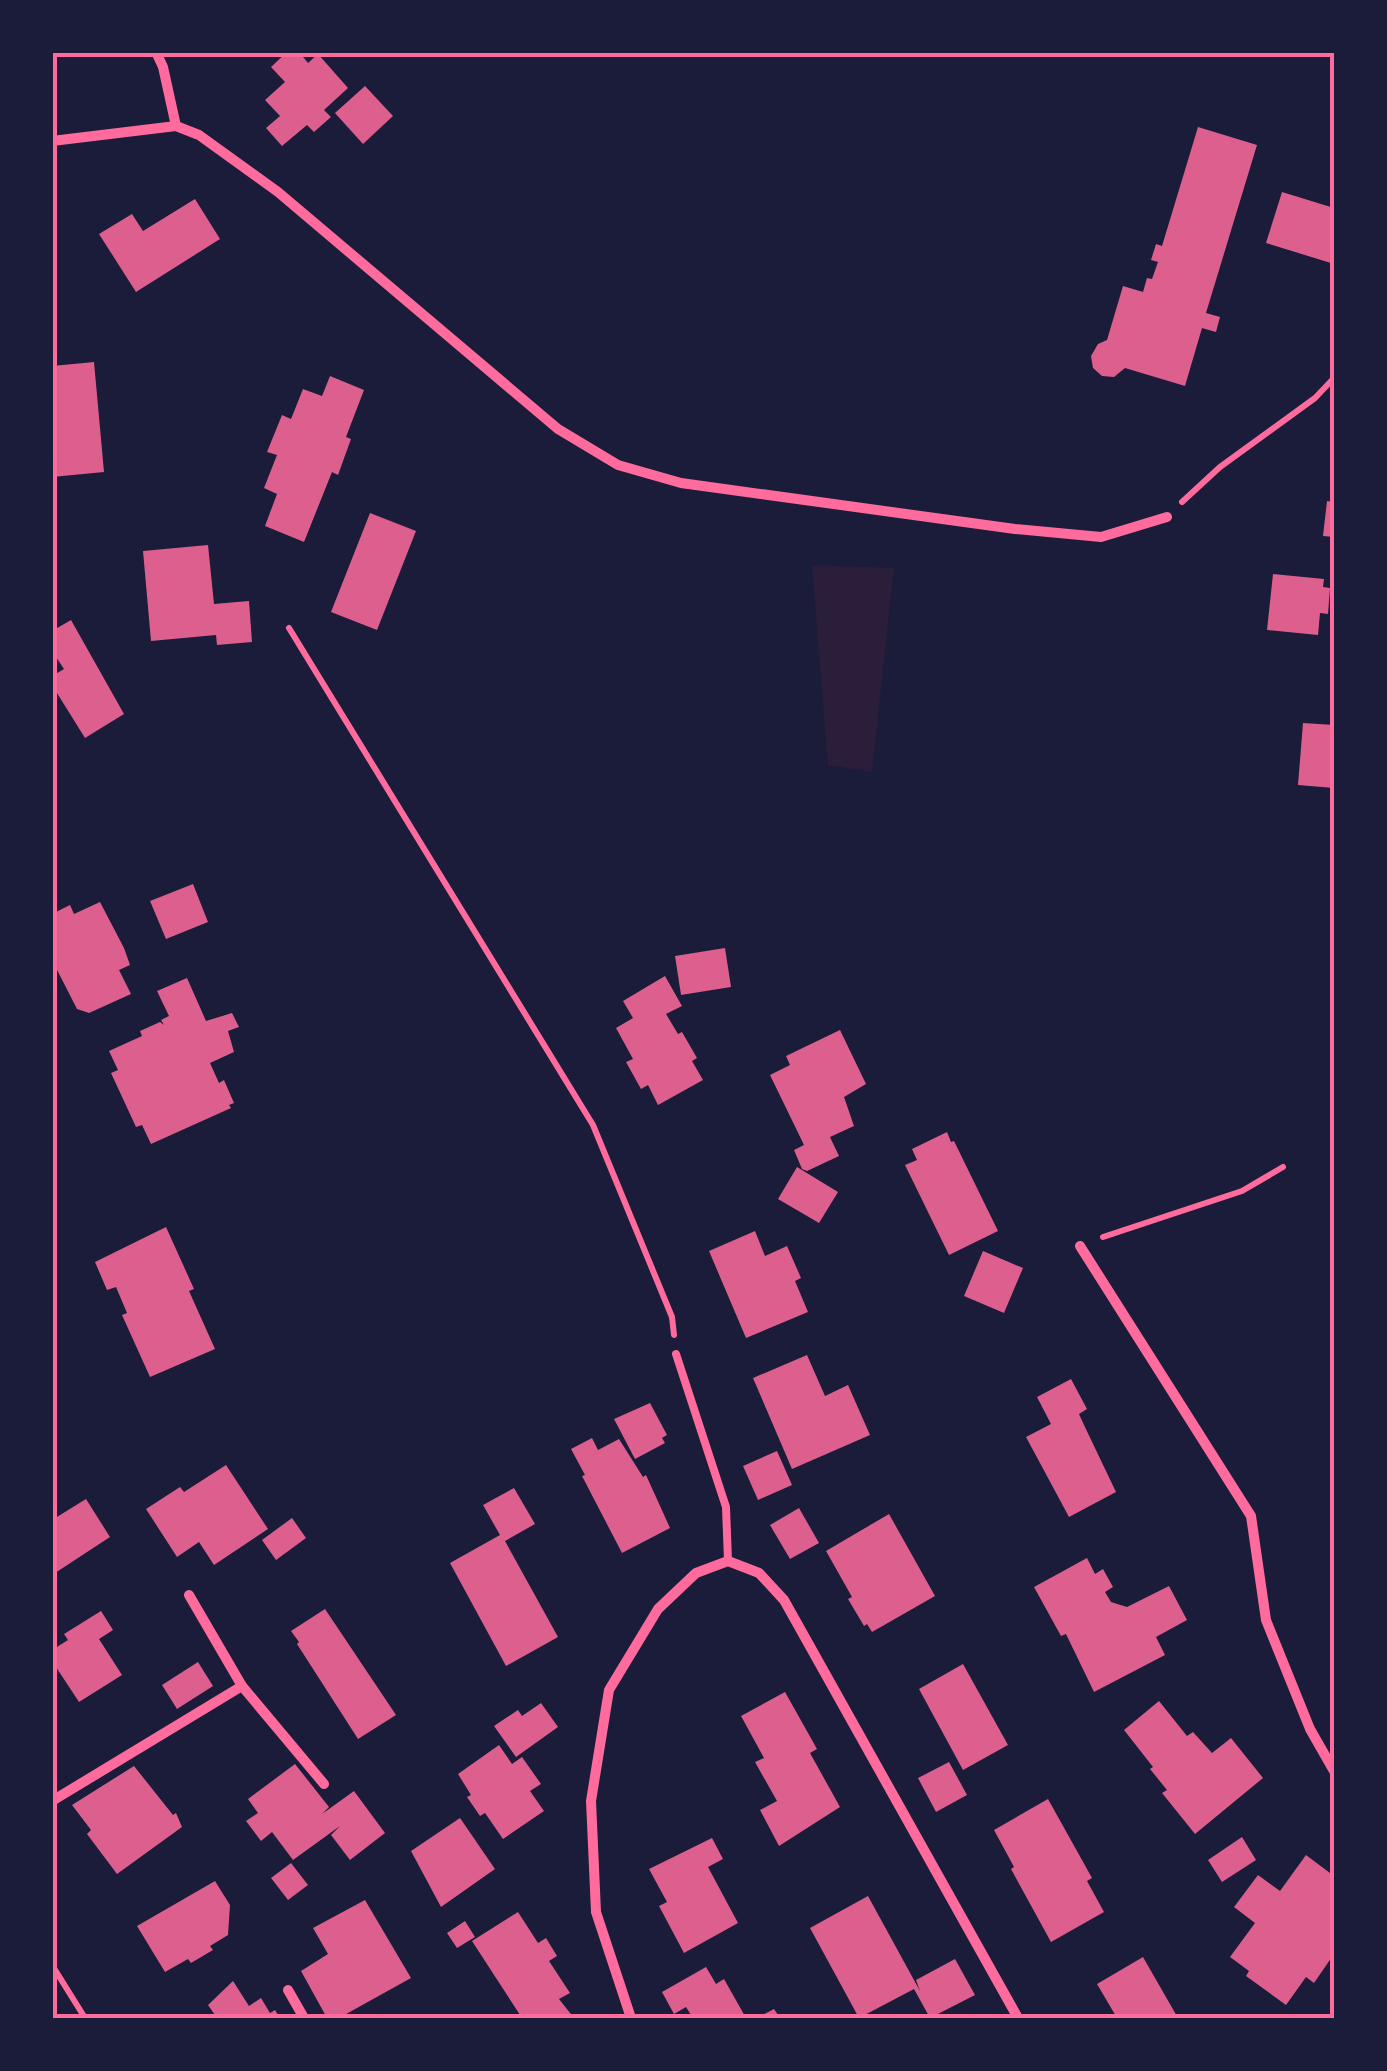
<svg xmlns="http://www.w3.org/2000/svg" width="1387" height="2071" viewBox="0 0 1387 2071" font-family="Signika,sans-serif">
<rect width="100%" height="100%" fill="#1b1b3a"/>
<path fill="#2a1e3b" d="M812 565 894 568 872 772 828 765Z"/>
<g fill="#dd5f8e">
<path d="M287 52H299L308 63 318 54 348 88 324 110 331 117 314 132 307 125 282 146 266 128 280 116 265 100 285 82 271 67Z"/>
<path d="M365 86 393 116 363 144 335 113Z"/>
<path d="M1198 127 1257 145 1206 313 1220 317 1216 332 1202 328 1185 386 1125 368 1114 377 1102 376 1093 368 1091 356 1098 344 1107 340 1123 286 1143 292 1147 278 1152 279 1158 262 1151 260 1156 244 1162 246Z"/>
<path d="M1282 192 1334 208V264L1266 243Z"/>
<path d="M195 199 220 239 136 292 99 234 132 214 143 231Z"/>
<path d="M94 362 104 472 52 477V366Z"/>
<path d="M330 376 364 390 346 437 351 439 338 475 332 472 304 542 265 526 277 494 264 488 277 455 267 452 282 415 291 419 303 389 322 396Z"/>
<path d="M1327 501 1334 502V537L1323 536Z"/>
<path d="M370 513 416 531 377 630 331 612Z"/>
<path d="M208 545 214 604 249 601 252 642 217 645 216 635 151 641 143 551Z"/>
<path d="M1273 574 1324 579 1323 587 1330 588 1328 614 1320 613 1318 635 1267 630Z"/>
<path d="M71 620 124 714 85 738 52 685V676L64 669 52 651V631Z"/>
<path d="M1303 723 1334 725V788L1298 785Z"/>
<path d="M193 884 208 922 166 939 150 901Z"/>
<path d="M100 902 124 948 130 965 119 970 131 994 89 1013 77 1009 52 960V914L70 905 74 914Z"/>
<path d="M725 948 731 987 681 995 675 956Z"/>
<path d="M665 976 682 1006 666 1014 678 1034 682 1032 697 1058 692 1061 703 1080 658 1105 648 1085 641 1089 626 1062 633 1059 616 1028 633 1018 623 1001Z"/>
<path d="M187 978 206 1021 232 1013 239 1027 228 1031 234 1052 210 1063 219 1083 224 1080 234 1103 229 1105 231 1108 151 1144 142 1125 136 1127 111 1073 118 1070 109 1051 142 1036 140 1031 160 1022 164 1025 161 1020 169 1016 157 991Z"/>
<path d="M840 1030 866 1084 844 1097 854 1126 830 1137 839 1156 807 1171 802 1169 794 1150 804 1145 770 1075 790 1065 786 1056Z"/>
<path d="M947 1132 951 1142 954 1141 998 1231 949 1255 905 1165 917 1160 912 1149Z"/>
<path d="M797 1167 838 1192 819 1223 778 1199Z"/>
<path d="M166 1227 194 1289 189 1291 215 1349 150 1377 122 1315 127 1313 116 1287 107 1290 95 1262Z"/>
<path d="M755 1231 765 1256 787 1246 801 1278 795 1281 808 1312 746 1338 709 1251Z"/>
<path d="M983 1251 1023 1268 1004 1313 964 1296Z"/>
<path d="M807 1355 825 1396 848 1385 870 1435 792 1469 753 1378Z"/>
<path d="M1071 1379 1087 1409 1079 1414 1084 1425 1116 1492 1069 1517 1026 1437 1051 1424 1037 1397Z"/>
<path d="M650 1403 667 1435 662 1438 665 1443 635 1459 614 1419Z"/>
<path d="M592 1438 598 1450 619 1439 643 1477 646 1475 670 1528 622 1553 582 1476 585 1475 571 1449Z"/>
<path d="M777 1451 792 1485 758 1500 743 1466Z"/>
<path d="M226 1465 268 1529 214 1565 199 1542 177 1557 146 1509 180 1487 184 1492Z"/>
<path d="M514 1488 535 1524 505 1541 558 1637 506 1666 450 1563 500 1535 483 1505Z"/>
<path d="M86 1499 110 1537 52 1575V1520Z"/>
<path d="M799 1508 819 1543 790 1559 770 1525Z"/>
<path d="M889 1514 935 1596 872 1632 867 1624 864 1626 848 1599 852 1597 826 1551Z"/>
<path d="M292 1518 306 1538 276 1560 262 1540Z"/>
<path d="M1087 1558 1095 1574 1103 1569 1113 1587 1105 1592 1111 1602 1127 1607 1169 1586 1187 1620 1156 1637 1165 1655 1094 1692 1066 1634 1061 1636 1034 1587Z"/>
<path d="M325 1609 396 1715 358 1739 297 1644 299 1642 291 1631Z"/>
<path d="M101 1611 113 1630 99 1639 122 1675 79 1702 52 1661V1650L68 1640 64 1634Z"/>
<path d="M198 1662 213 1686 177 1709 162 1685Z"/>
<path d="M963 1664 1008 1745 963 1770 919 1689Z"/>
<path d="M785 1692 817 1749 810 1753 840 1807 779 1846 760 1810 777 1801 755 1762 764 1758 741 1716Z"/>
<path d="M1159 1701 1187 1736 1193 1732 1212 1753 1231 1738 1263 1778 1195 1834 1162 1793 1167 1790 1150 1769 1153 1767 1124 1730Z"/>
<path d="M541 1703 558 1727 516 1757 494 1726 518 1710 522 1716Z"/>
<path d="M499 1745 512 1764 522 1757 541 1784 530 1791 544 1811 503 1839 485 1813 480 1816 467 1797 471 1795 458 1774Z"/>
<path d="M949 1762 967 1795 936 1812 918 1778Z"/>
<path d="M295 1764 329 1807 322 1814 354 1791 385 1833 350 1860 331 1835 340 1826 293 1860 272 1832 261 1841 246 1821 258 1813 248 1799Z"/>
<path d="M134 1766 173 1815 176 1813 182 1827 117 1874 87 1834 91 1830 72 1805Z"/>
<path d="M1048 1799 1092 1878 1087 1881 1104 1912 1051 1942 1011 1869 1014 1867 994 1830Z"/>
<path d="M460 1818 495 1869 441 1907 411 1851Z"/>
<path d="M1242 1837 1256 1860 1222 1882 1208 1860Z"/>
<path d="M712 1838 723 1859 708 1867 738 1923 684 1953 659 1906 667 1902 649 1869Z"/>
<path d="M1306 1855 1334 1876V1954L1314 1983 1306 1977 1286 2005 1246 1976 1249 1971 1230 1957 1255 1923 1234 1907 1258 1875 1280 1891Z"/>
<path d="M291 1863 308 1885 288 1900 271 1878Z"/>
<path d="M215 1881 230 1905 228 1935 210 1946 213 1950 191 1963 188 1959 165 1972 137 1926Z"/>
<path d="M868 1896 920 1991 916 1980 955 1959 975 1995 930 2018 914 1989 859 2018 810 1928Z"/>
<path d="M365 1900 411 1978 339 2018H327L301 1971 328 1954 313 1928Z"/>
<path d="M518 1912 538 1943 546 1938 557 1956 549 1961 570 1993 559 1999 574 2018H522L472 1941Z"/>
<path d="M465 1921 475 1937 457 1948 447 1933Z"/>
<path d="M1143 1957 1178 2018H1117L1097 1984Z"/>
<path d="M706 1967 716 1984 724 1979 746 2018H693L686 2007 674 2014 662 1992Z"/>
<path d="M233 1981 249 2006 261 1998 270 2013 275 2010 280 2018H217L208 2005Z"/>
<path d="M774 2009 780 2018H757Z"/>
</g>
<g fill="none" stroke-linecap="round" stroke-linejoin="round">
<g stroke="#ff6b9d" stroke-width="6">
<path d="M1182 502 1220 467 1315 398 1334 378"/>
<path d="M289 628 593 1125 672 1317 674 1335"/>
<path d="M1103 1237 1242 1191 1283 1167"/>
<path d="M52 1965 85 2018"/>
</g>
<path stroke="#ff6b9d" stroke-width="8" d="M676 1354 726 1507 728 1561"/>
<g stroke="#ff6b9d" stroke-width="10">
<path d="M156 52 163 67 176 126"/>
<path d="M52 141 176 126 199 135 278 192 558 429 618 465 681 483 1015 529 1101 537 1167 517"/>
<path d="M1080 1246 1251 1516 1266 1620 1310 1729 1334 1771"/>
<path d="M189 1595 242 1686 324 1784"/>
<path d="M52 1801 242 1686"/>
<path d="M288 1990 304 2018"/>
<path d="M631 2018 596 1912 591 1801 609 1690 658 1609 696 1573 728 1561 759 1573 784 1600 1018 2018"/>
</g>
</g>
<rect width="1387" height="2071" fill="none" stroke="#1b1b3a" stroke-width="110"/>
<rect x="55" y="55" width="1277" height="1961" fill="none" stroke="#ff6b9d" stroke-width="4"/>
</svg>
